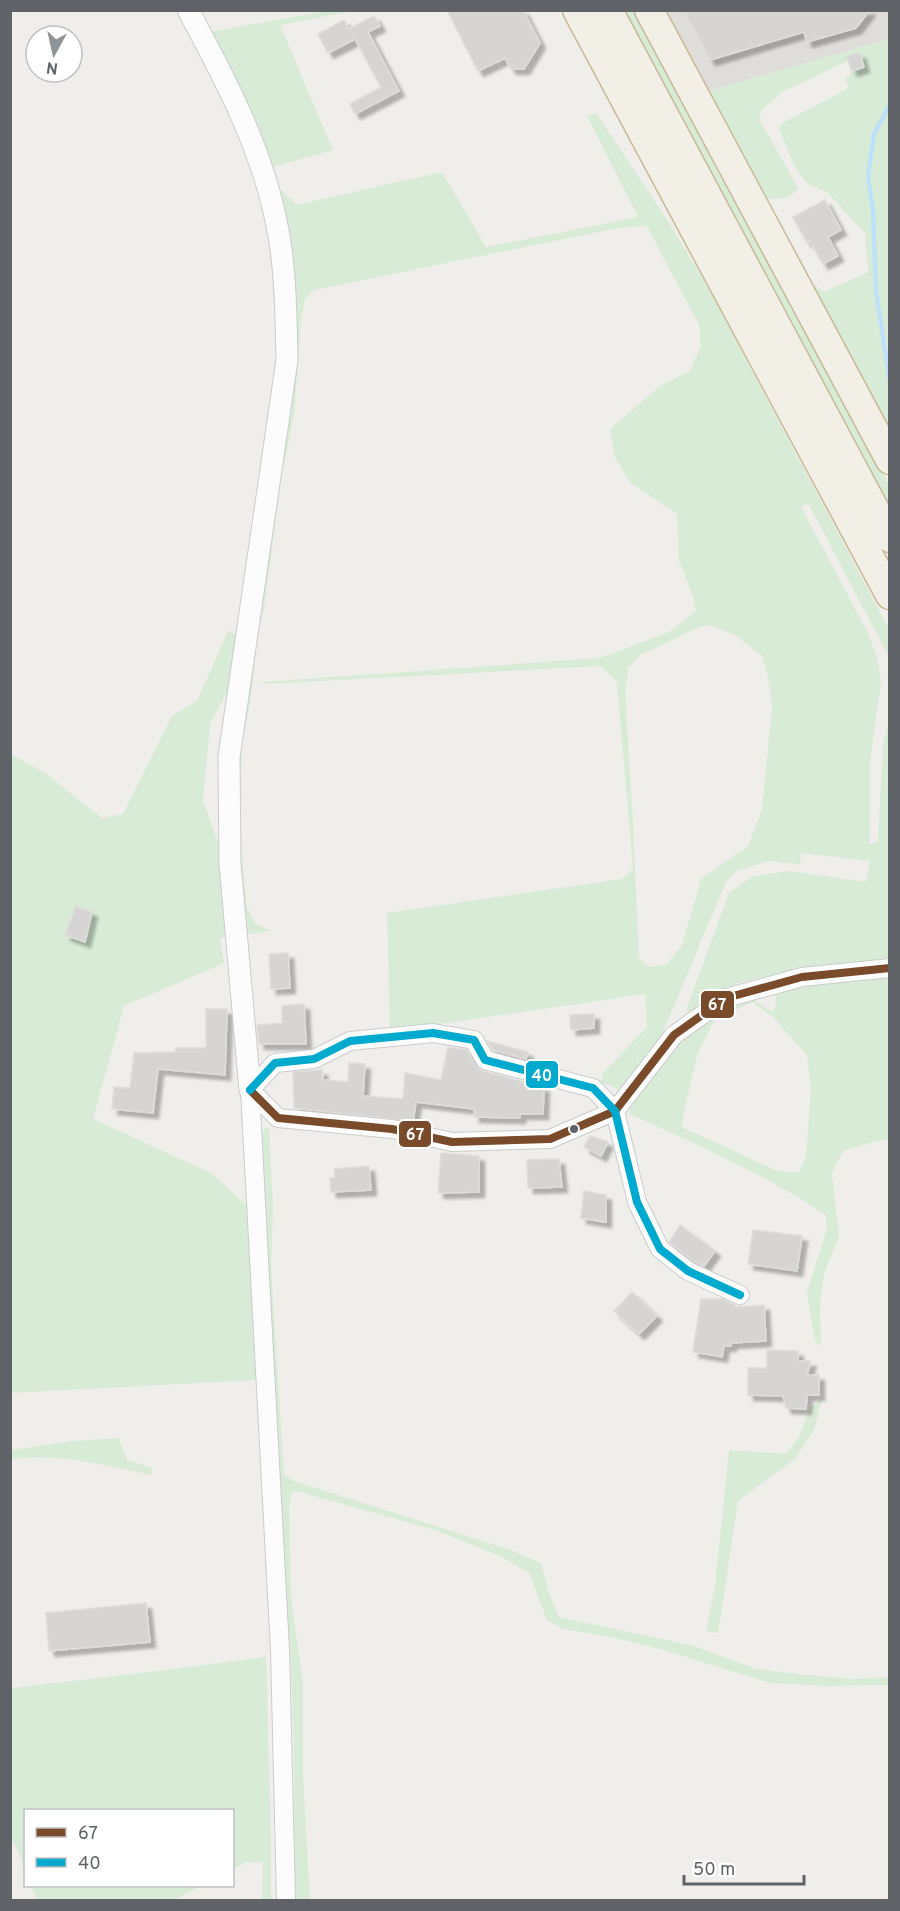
<svg xmlns="http://www.w3.org/2000/svg" width="900" height="1911" viewBox="0 0 900 1911" font-family="Overpass,sans-serif">
<defs>
<filter id="shadow"><feDropShadow dx="5.5" dy="5.5" stdDeviation="1.5" flood-color="#0004"/></filter>
</defs>
<rect width="100%" height="100%" fill="#efeeea"/>
<path fill="#dfddda" d="M665 11H889V39L709 91Z"/>
<g fill="#d8ebd6" fill-rule="evenodd">
<path d="M327 11H353L280 25 333 150 272 167 210 32Z"/>
<path d="M622 11H637L889 485V516Z"/>
<path d="M889 39 890 259 888 260 890 276 889 430 813 284 824 292 868 272 865 232 860 228 828 193 807 183 793 164 779 128 784 122 849 88 845 79 851 74 848 61 782 92 762 110 759 119 799 189 787 198 767 199 709 91Z"/>
<path d="M596 113 669 223 707 286 889 629V657L808 503 801 507 868 633 878 661 881 682 870 762V844L878 842 883 745 889 720V958L774 975 737 983 695 1014 686 1010 729 893 753 876 789 871 866 882 870 861 801 853 800 864 769 861 736 871 726 882 661 1037 623 1091 601 1082 603 1073 647 1027 645 994 390 1031 387 913 622 879 633 869 617 682 601 666 266 684 262 682 600 658 669 632 696 611 693 597 679 560 677 514 631 483 615 458 610 429 660 386 690 371 701 346 699 325 647 226 618 228 314 290 305 299 301 320 294 416 282 472 264 609 258 631 251 698 242 743 240 805 242 857 247 908 255 923 270 931 244 935 237 861 238 743 286 418 277 196 282 190 296 205 442 172 486 247 638 217 587 116ZM702 626H712L737 636 762 656 768 677 772 706 762 810 748 846 701 879 682 945 666 965 649 967 639 958 633 824 625 691 628 668 640 655Z"/>
<path d="M228 631 241 638 232 684 210 723 203 800 224 860 230 936 220 938 224 963 124 1006 93 1119 211 1173 252 1210 258 1380 11 1393V754L45 773 102 818 123 814 172 716 197 701Z"/>
<path d="M889 976V1140H880L843 1151 832 1173 839 1236 824 1274 820 1303 821 1346 815 1341 807 1293 827 1228 826 1215C764 1174 697 1144 629 1114L635 1096 677 1045 702 1023 742 997 752 998 772 1012 776 1005 775 990ZM752 1002 773 1017 807 1055 811 1090 806 1156 799 1172 777 1171 682 1127 684 1111 697 1055 714 1021Z"/>
<path d="M264 1128H269L273 1207 271 1270 284 1474 294 1481 508 1549 541 1563 549 1594 559 1617 694 1646 756 1669 797 1674 852 1679 889 1677V1685L826 1686 770 1683 664 1650 611 1637 563 1629 547 1620 529 1573 500 1556 435 1530 300 1492H292L289 1505 291 1598 303 1683V1777L310 1900H295L294 1744 290 1641 285 1621 261 1137Z"/>
<path d="M822 1399 814 1430 795 1459 738 1501 718 1633 706 1631 715 1586 729 1450 786 1454 798 1439 811 1407Z"/>
<path d="M119 1438 127 1460 152 1468V1475C104 1465 60 1453 11 1459V1450L74 1441Z"/>
<path d="M266 1657 271 1837V1900H262L263 1862H246L233 1869 232 1810H26L25 1870 19 1852 11 1838V1688L150 1672Z"/>
<path d="M31 1886H201L174 1900H37Z"/>
</g>
<g fill="none" stroke-linecap="round" stroke-linejoin="round">
<path stroke="#bfe0f9" stroke-width="4.5" d="M890 104 874 134 868 177 873 210 876 291 890 382"/>
</g>
<g fill="#d6d5d3" stroke="#deddd9" stroke-width="1.5" filter="url(#shadow)">
<path d="M447 10H523L540 43 524 69H511L505 58 478 71Z"/>
<path d="M684 10H870L856 28 807 42 804 32 710 60Z"/>
<path d="M374 16 380 26 368 32 399 91 355 114 350 104 381 87 355 39 328 53 318 34 344 20 349 29Z"/>
<path d="M860 53 864 67 852 71 847 56Z"/>
<path d="M825 200 841 230 828 237 838 256 823 264 810 241 807 242 793 217Z"/>
<path d="M76 906 92 912 85 942 65 935Z"/>
<path d="M288 953 290 988 271 989 269 954Z"/>
<path d="M304 1004 306 1044H259L257 1025 282 1023V1006Z"/>
<path d="M206 1009H227L225 1075 158 1069 153 1113 112 1109 114 1087 130 1088 134 1053 175 1052 176 1048H206Z"/>
<path d="M594 1014V1028L571 1030 570 1015Z"/>
<path d="M487 1041 528 1052 526 1059 493 1050Z"/>
<path d="M448 1047 467 1050 475 1066 482 1071 544 1087 543 1114H520V1118L474 1117V1109L416 1102 413 1121 294 1108 293 1072 322 1070 323 1080 348 1082 349 1063 365 1064 363 1096 403 1099 405 1073 441 1080Z"/>
<path d="M590 1136 608 1142 601 1156 584 1147Z"/>
<path d="M441 1153 479 1156V1192L438 1193Z"/>
<path d="M559 1159 562 1187 528 1188 527 1160Z"/>
<path d="M369 1166 371 1190 331 1192 330 1178H335L334 1169Z"/>
<path d="M584 1191 606 1195V1222L581 1218Z"/>
<path d="M680 1225 715 1251 704 1266 694 1261 669 1242Z"/>
<path d="M753 1230 802 1236 797 1271 748 1264Z"/>
<path d="M632 1292 657 1316 639 1334 614 1311Z"/>
<path d="M701 1299H723L735 1305 736 1307 764 1305 766 1341 731 1343V1346H724L722 1357 693 1352Z"/>
<path d="M767 1350 798 1351V1361H811L807 1375H819V1395H807L806 1409 786 1408 783 1396 748 1395V1368H767Z"/>
<path d="M146 1603 150 1642 49 1651 46 1613Z"/>
</g>
<g fill="none" stroke-linecap="round" stroke-linejoin="round">
<defs>
<g id="minor">
<path d="M250 1090 278 1118 392 1129 452 1142 550 1139 615 1111 674 1035 726 998 802 977 890 968"/>
<path d="M286 1900 280 1650 250 1090 275 1063 314 1059 350 1041 433 1033 474 1040 485 1060 593 1088 615 1111 637 1202 660 1249 688 1271 740 1295"/>
</g>
<path id="tertiary" d="M188 10C227 82 265 154 279 236 286 277 286 319 287 360L229 757 230 863 250 1090"/>
<g id="trunk">
<path d="M577 10 890 595"/>
<path d="M608 10 890 538"/>
<path d="M649 10 890 460"/>
</g>
</defs>
<use href="#minor" stroke="#cbcccc" stroke-width="20"/>
<use href="#tertiary" stroke="#cbcccc" stroke-width="23"/>
<use href="#trunk" stroke="#c8b996" stroke-width="31"/>
<use href="#minor" stroke="#fdfcfc" stroke-width="18"/>
<use href="#tertiary" stroke="#fdfcfc" stroke-width="21"/>
<use href="#trunk" stroke="#f2f0e6" stroke-width="28"/>
<defs>
<path id="bus-1" d="M250 1090 278 1118 392 1129 452 1142 550 1139 615 1111 674 1035 726 998 802 977 890 968"/>
<path id="bus-2" d="M250 1090 275 1063 314 1059 350 1041 433 1033 474 1040 485 1060 593 1088 615 1111 637 1202 660 1249 688 1271 740 1295"/>
</defs>
<use href="#bus-1" stroke="#fff" stroke-width="12"/>
<use href="#bus-2" stroke="#fff" stroke-width="12"/>
<use href="#bus-1" stroke="#7a4b2a" stroke-width="8"/>
<use href="#bus-2" stroke="#00a9ce" stroke-width="8"/>
</g>
<circle fill="#5f6368" stroke="#fff" stroke-width="2" cx="574" cy="1129" r="5"/>
<g stroke="#fff" stroke-width="2">
<rect x="700" y="990" width="35" height="29" rx="6" fill="#7a4b2a"/>
<rect x="525" y="1060" width="34" height="29" rx="6" fill="#00a9ce"/>
<rect x="398" y="1120" width="34" height="28" rx="6" fill="#7a4b2a"/>
</g>
<g font-size="16" text-anchor="middle" font-weight="bold" fill="#fff">
<text x="717" y="1010">67</text>
<text x="542" y="1081">40</text>
<text x="415" y="1140">67</text>
</g>
<rect width="900" height="1911" fill="none" stroke="#5f6368" stroke-width="24"/>
<rect x="24" y="1809" width="210" height="78" fill="#ffffff" stroke="#bfc1c3" stroke-width="1.5"/>
<rect x="36" y="1828" width="30" height="9" fill="#7a4b2a" stroke="#bfc1c3" stroke-width="1.5"/>
<text x="78" y="1839" font-size="18" fill="#5f6368">67</text>
<rect x="36" y="1858" width="30" height="9" fill="#00a9ce" stroke="#bfc1c3" stroke-width="1.5"/>
<text x="78" y="1869" font-size="18" fill="#5f6368">40</text>
<g transform="translate(54 54) rotate(188)"><circle r="28" fill="#ffffff" stroke="#bfc1c3" stroke-width="1.5"/>
<path d="M0-4.5L10 22L0 15L-10 22Z" fill="#919496"/>
<text y="-9" font-size="16" font-weight="bold" text-anchor="middle" fill="#5f6368">N</text>
</g>
<path d="M684 1875v9h120v-9" fill="none" stroke="#5f6368" stroke-width="3"/>
<text x="693" y="1875" font-size="18" fill="#5f6368" stroke="#ffffff" stroke-width="4.5" paint-order="stroke">50 m</text>
</svg>
